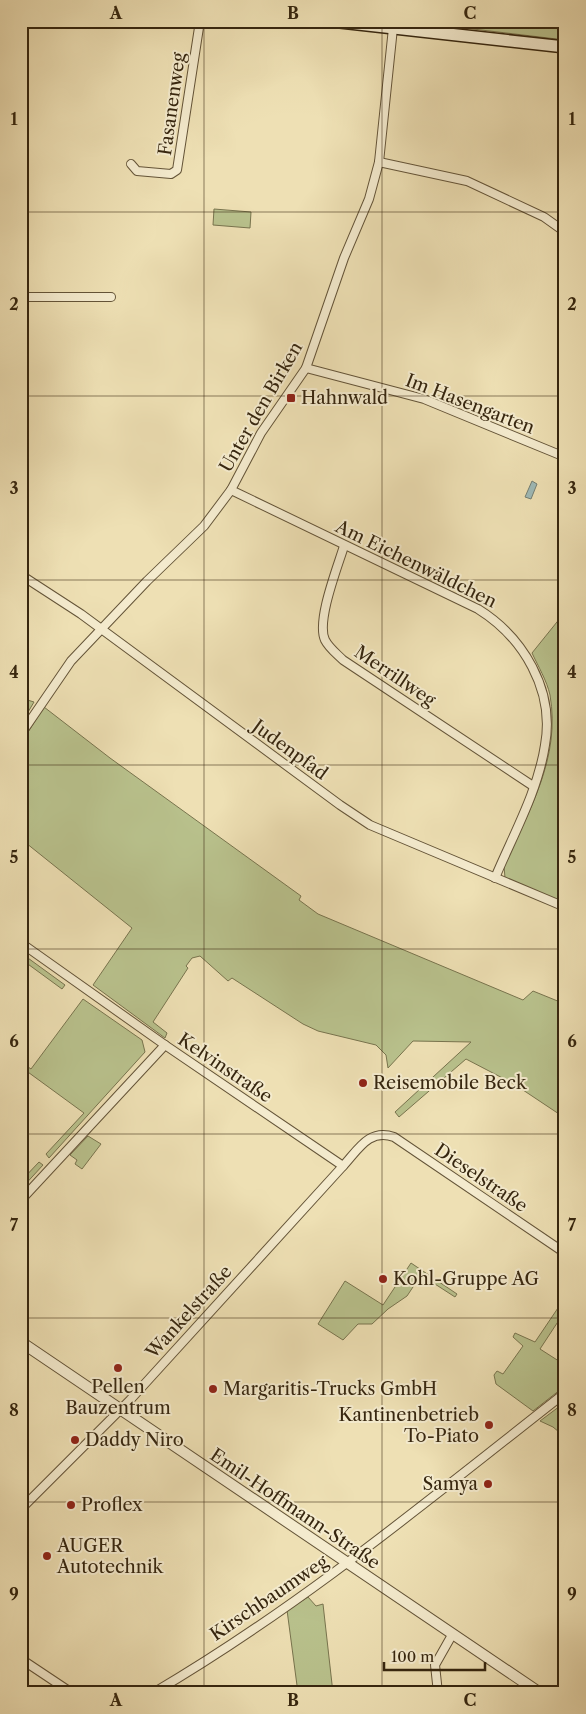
<svg xmlns="http://www.w3.org/2000/svg" width="586" height="1714" viewBox="0 0 586 1714" font-family="'Libre Caslon Text',serif">
<rect width="100%" height="100%" fill="#eee0b4"/>
<filter id="stains"><feTurbulence type="fractalNoise" baseFrequency=".004" numOctaves="4"/><feColorMatrix values="0 0 0 0 .2 0 0 0 0 .09 0 0 0 0 .02 0 0 0 .5 -.17"/></filter>
<radialGradient id="worn" r=".72"><stop offset=".6" stop-color="#630" stop-opacity="0"/><stop offset="1" stop-color="#630" stop-opacity=".3"/></radialGradient>
<g fill="#b9c28d" stroke="#78744e">
<path d="M406 21H565V40Z"/>
<path d="M214 209 251 212 250 228 213 225Z"/>
<path d="M565 612V904L505 878 504 866C529 810 561 758 550 695 547 681 538 666 532 653Z"/>
<path d="M21 698 34 702 21 724Z"/>
<path d="M44 707 110 758 301 896 299 900 318 914 523 1000 533 991 565 1004V1118L514 1084 466 1059 399 1117 395 1112 471 1042 413 1041 388 1068 386 1055 376 1045 318 1031 303 1024 232 978 228 981 200 956 192 958 186 966 188 968 153 1022 167 1033 165 1038 93 985 132 928 21 839V743Z"/>
<path d="M21 953 65 985 62 989 21 959Z"/>
<path d="M83 999 142 1040 145 1052 49 1158 46 1154 84 1113 21 1067V1062L31 1069Z"/>
<path d="M88 1136 101 1144 82 1169 75 1164 77 1160 70 1155Z"/>
<path d="M39 1162 43 1165 21 1189V1181Z"/>
<path d="M411 1263 457 1294 455 1297 421 1275 407 1296 388 1309 372 1324H358L343 1340 318 1324 345 1281 383 1305Z"/>
<path d="M560 1305 565 1307V1311L540 1349 565 1365V1386L533 1411 496 1384 494 1375 497 1371 503 1374 523 1346 513 1337 515 1333 535 1342Z"/>
<path d="M564 1403 565 1404V1437L553 1427 540 1421Z"/>
<path d="M308 1597 316 1606 323 1604 333 1693H298L287 1610Z"/>
</g>
<path fill="#9ebab8" stroke="#747f74" d="M532 481 537 484 531 499 525 497Z"/>
<g fill="none" stroke-linecap="round" stroke-linejoin="round">
<defs>
<g id="minor">
<path d="M379 162 467 181 544 217 565 232"/>
<path d="M131 164 137 171 171 174 177 170 200 21"/>
<path d="M21 297H111"/>
<path d="M306 368 424 399 565 457"/>
<path d="M231 490 478 609C523 637 555 690 545 745 538 791 513 835 495 878"/>
<path d="M344 546C338 566 316 621 325 640 329 648 337 654 343 660L533 786"/>
<path d="M21 575 81 614 340 805 370 825 565 907"/>
<path d="M21 734 71 661 147 581 204 526 231 490 261 433 306 368 344 258 369 199 379 162 393 28"/>
<path d="M21 943 165 1045 343 1166"/>
<path d="M21 1200 165 1045"/>
<path d="M21 1509 130 1400 343 1166C358 1150 369 1128 394 1137L565 1253"/>
<path d="M21 1659 72 1693"/>
<path d="M153 1693C300 1607 431 1498 565 1393"/>
<path d="M438 1693 435 1665 452 1635"/>
</g>
<path id="tertiary" d="M21 1342 540 1693"/>
<path id="secondary" d="M331 21 565 47"/>
</defs>
<use href="#minor" stroke="#645438" stroke-width="10"/>
<use href="#tertiary" stroke="#645438" stroke-width="12"/>
<use href="#secondary" stroke="#36260f" stroke-width="14"/>
<use href="#minor" stroke="#f4ebce" stroke-width="8"/>
<use href="#tertiary" stroke="#f4ebce" stroke-width="10"/>
<use href="#secondary" stroke="#f4ebce" stroke-width="11"/>
</g>
<path fill="none" stroke="#36260f" stroke-width="1" stroke-opacity="0.55" d="M204 21V1693M382 21V1693M21 212H565M21 396H565M21 580H565M21 765H565M21 949H565M21 1134H565M21 1318H565M21 1502H565"/>
<g fill="#8f2418" stroke="#f4ebce" stroke-width="2">
<rect x="286" y="393" width="10" height="10" rx="2.5"/>
<circle cx="363" cy="1083" r="5"/>
<circle cx="383" cy="1279" r="5"/>
<circle cx="118" cy="1368" r="5"/>
<circle cx="213" cy="1389" r="5"/>
<circle cx="489" cy="1425" r="5"/>
<circle cx="75" cy="1440" r="5"/>
<circle cx="488" cy="1484" r="5"/>
<circle cx="71" cy="1505" r="5"/>
<circle cx="47" cy="1556" r="5"/>
</g>
<g text-anchor="middle" stroke-width="4" stroke-linejoin="round" paint-order="stroke">
<g font-size="18" fill="#36260f" stroke="#f4ebce">
<text transform="translate(172 104) rotate(-82)" y="6">Fasanenweg</text>
<text transform="translate(470 404) rotate(21)" y="6">Im Hasengarten</text>
<text transform="translate(261 407) rotate(-60)" y="6">Unter den Birken</text>
<text transform="translate(416 564) rotate(26)" y="6">Am Eichenwäldchen</text>
<text transform="translate(395 676) rotate(34)" y="6">Merrillweg</text>
<text transform="translate(290 750) rotate(36)" y="6">Judenpfad</text>
<text transform="translate(225 1068) rotate(34)" y="6">Kelvinstraße</text>
<text transform="translate(481 1178) rotate(34)" y="6">Dieselstraße</text>
<text transform="translate(189 1312) rotate(-48)" y="6">Wankelstraße</text>
<text transform="translate(295 1509) rotate(34)" y="6">Emil-Hoffmann-Straße</text>
<text transform="translate(269 1598) rotate(-34)" y="6">Kirschbaumweg</text>
</g>
<g font-size="18" fill="#36260f" stroke="#f4ebce" text-anchor="start">
<text x="301" y="404">Hahnwald</text>
<text x="373" y="1089">Reisemobile Beck</text>
<text x="393" y="1285">Kohl-Gruppe AG</text>
<text x="118" y="1393" text-anchor="middle">Pellen<tspan x="118" dy="21">Bauzentrum</tspan></text>
<text x="223" y="1395">Margaritis-Trucks GmbH</text>
<text x="479" y="1421" text-anchor="end">Kantinenbetrieb<tspan x="479" dy="21">To-Piato</tspan></text>
<text x="85" y="1446">Daddy Niro</text>
<text x="478" y="1490" text-anchor="end">Samya</text>
<text x="81" y="1511">Proflex</text>
<text x="57" y="1552">AUGER<tspan x="57" dy="21">Autotechnik</tspan></text>
</g>
</g>
<rect width="586" height="1714" fill="none" stroke="#eee0b4" stroke-width="55"/>
<path d="M384 1662v8h101v-8" fill="none" stroke="#36260f" stroke-width="2.5"/>
<text x="391" y="1662" font-size="15" fill="#36260f" stroke="#f4ebce" stroke-width="4" paint-order="stroke">100 m</text>
<rect x="28" y="28" width="530" height="1658" fill="none" stroke="#36260f" stroke-width="2"/>
<g font-size="16" text-anchor="middle" font-weight="bold" fill="#36260f">
<text x="116" y="19">A</text>
<text x="293" y="19">B</text>
<text x="470" y="19">C</text>
<text x="14" y="125">1</text>
<text x="572" y="125">1</text>
<text x="14" y="310">2</text>
<text x="572" y="310">2</text>
<text x="14" y="494">3</text>
<text x="572" y="494">3</text>
<text x="14" y="678">4</text>
<text x="572" y="678">4</text>
<text x="14" y="863">5</text>
<text x="572" y="863">5</text>
<text x="14" y="1047">6</text>
<text x="572" y="1047">6</text>
<text x="14" y="1231">7</text>
<text x="572" y="1231">7</text>
<text x="14" y="1416">8</text>
<text x="572" y="1416">8</text>
<text x="14" y="1600">9</text>
<text x="572" y="1600">9</text>
<text x="116" y="1706">A</text>
<text x="293" y="1706">B</text>
<text x="470" y="1706">C</text>
</g>
<rect width="100%" height="100%" filter="url(#stains)"/>
<rect width="100%" height="100%" fill="url(#worn)"/>
</svg>
